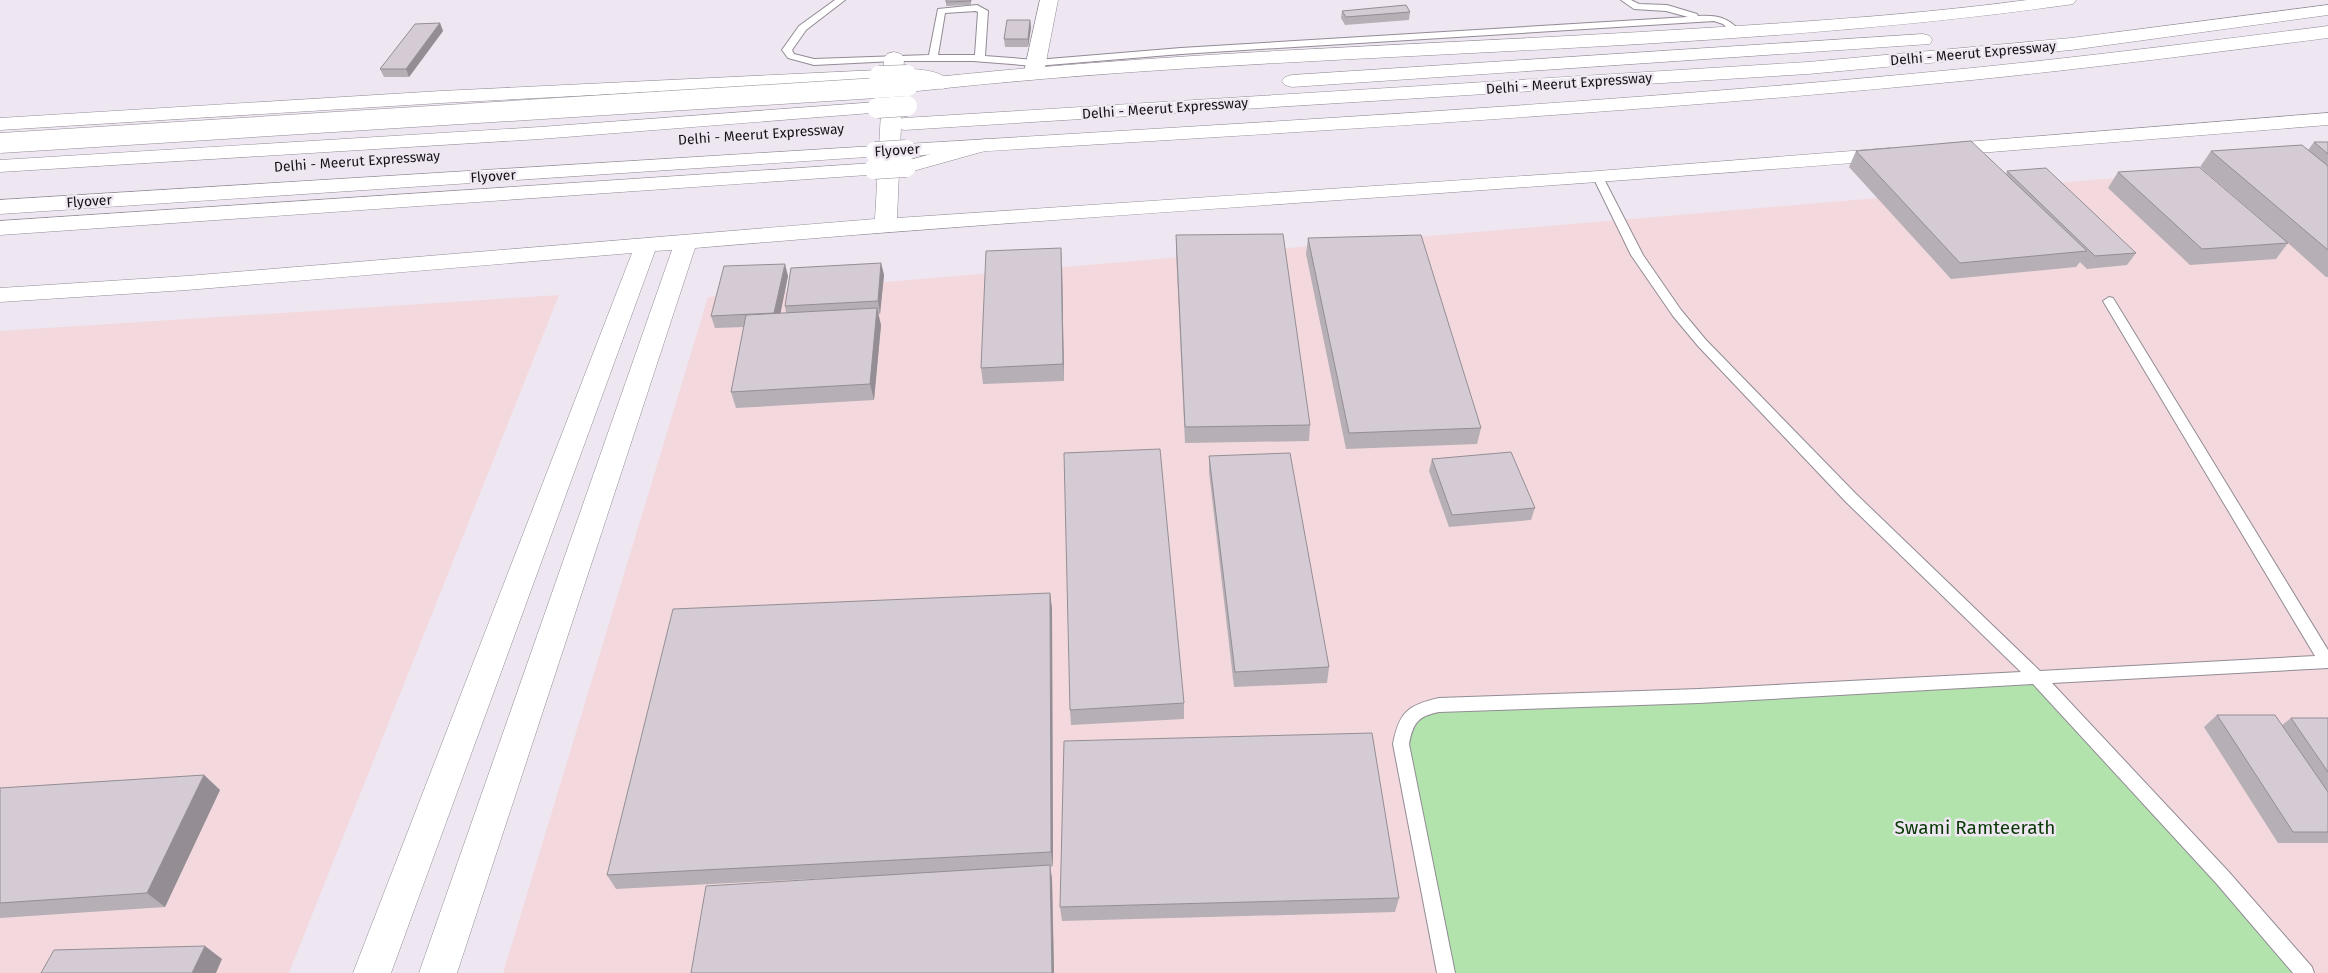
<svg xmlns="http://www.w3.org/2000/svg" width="2328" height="973" viewBox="0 0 2328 973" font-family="'Fira Sans',sans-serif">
<rect width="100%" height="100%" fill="#eee7f2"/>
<g fill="#f3d9dd">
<path d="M2328 160V973H503L708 297Z"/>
<path d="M559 295 289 973H0V331Z"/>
</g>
<path fill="#b3e3ad" d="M2037 678 2305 973H1450L1404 724 1418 709Z"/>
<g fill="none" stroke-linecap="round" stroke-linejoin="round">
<defs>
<g id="service">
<path d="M835 0H845L806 30 792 50 794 54 814 59 929 55 938 9 977 5 988 11 985 56 1036 60 1181 48 1688 17 1666 11 1634 9 1621 0H1631L1639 4 1667 5 1697 14 1698 16C1717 15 1728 17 1741 32L1733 34 1723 24 1714 21 1181 54 1036 66 973 61H894L814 65 788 58 782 50 799 26ZM976 11 978 12 975 55H938L945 13Z"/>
<path d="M1598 174 1603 177 1643 255 1681 310 1706 340 1856 494 2040 671 2315 656 2103 301 2109 297 2113 298 2328 650V668L2052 683 2228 871 2312 967 2314 973H2293L2216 883 2033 684 1699 703 1439 712C1418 716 1413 723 1409 744L1455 973H1437L1393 744C1399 712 1408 705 1439 698L1699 689 2021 672 1846 502 1698 346 1673 316 1631 255 1593 177Z"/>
</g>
<path id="minor" d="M1040 0H1058L1044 72 1041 76H1027L1024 72Z"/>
<g id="tertiary">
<path d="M907 69C921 69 943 71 952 83L949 87 942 89 919 81 900 79 897 75 900 71Z"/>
<path d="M879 70 886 72 889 76 886 80 441 103 0 130V118L441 91Z"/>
<path d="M985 139 992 141 995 145 992 149 906 173 899 171 895 167 899 163Z"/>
<path d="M874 163 882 164 885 169 882 174 0 235V221Z"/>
</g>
<g id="secondary">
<path d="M894 52 901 54 904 58 897 218 1598 171 1890 148 1897 150 1900 154 1897 158 1890 160C1492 192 1093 214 695 248L457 973H419L672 250 655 251 391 973H353L632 253 187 290 0 302V288L187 276 875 219 884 58 887 54Z"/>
<path d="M2328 113V125L1941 156 1934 154 1931 150 1934 146 1941 144Z"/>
</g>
<g id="trunk">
<path d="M2027 0H2076L2073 4 2067 5C1683 58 1293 49 908 92L901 90 898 86 901 82 908 80C1151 53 1396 46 1640 32 1769 24 1899 17 2027 0Z"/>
<path d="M2328 26V38C2209 53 2091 68 1972 80 1617 115 1261 134 906 156L899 154 896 150 899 146 906 144C1261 122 1617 103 1972 68 2091 56 2209 41 2328 26Z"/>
<path d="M875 146 882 148 885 152 882 156 0 214V200Z"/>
</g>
<g id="motorway">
<path d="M2328 5V15L2071 50 1808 74 904 130 897 128 894 124 897 120 904 118 1808 62 2071 38Z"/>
<path d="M1923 34 1930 36 1932 40 1930 44 1292 87 1285 85 1282 81 1285 77 1292 75Z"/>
<path d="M877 102 884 104 887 108 884 112 540 139 0 172V160L540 127Z"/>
</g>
</defs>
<use href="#service" stroke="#928b95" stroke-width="2"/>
<use href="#minor" stroke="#928b95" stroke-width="1"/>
<use href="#tertiary" stroke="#928b95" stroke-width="1"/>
<use href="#secondary" stroke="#928b95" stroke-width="1"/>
<use href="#trunk" stroke="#928b95" stroke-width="1"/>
<use href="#motorway" stroke="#928b95" stroke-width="1"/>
<use href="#service" fill="#fff" fill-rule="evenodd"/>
<use href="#minor" fill="#fff" fill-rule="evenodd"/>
<use href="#tertiary" fill="#fff" fill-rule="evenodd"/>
<use href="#secondary" fill="#fff" fill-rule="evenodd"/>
<use href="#trunk" fill="#fff" fill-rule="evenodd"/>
<use href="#motorway" fill="#fff" fill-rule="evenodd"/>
<defs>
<g id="tertiary-bridge">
<path d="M879 76 907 75"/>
<path d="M874 169 906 167"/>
</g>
<g id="trunk-bridge">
<path d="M0 143 908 86"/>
<path d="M875 152 906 150"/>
</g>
<path id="motorway-bridge" d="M877 108 907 106"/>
</defs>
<use href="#tertiary-bridge" stroke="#928b95" stroke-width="21" stroke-linecap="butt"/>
<use href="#trunk-bridge" stroke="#928b95" stroke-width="21" stroke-linecap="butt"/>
<use href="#motorway-bridge" stroke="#928b95" stroke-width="21" stroke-linecap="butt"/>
<use href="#tertiary-bridge" stroke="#fff" stroke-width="20"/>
<use href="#trunk-bridge" stroke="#fff" stroke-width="20"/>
<use href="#motorway-bridge" stroke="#fff" stroke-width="20"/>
</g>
<g fill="#b6afb6">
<path d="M946 0H971V5L946 6Z"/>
<path d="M1342 11 1410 12 1409 20 1345 25 1341 18Z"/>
<path d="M1030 20 1031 28 1028 47H1005L1004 39Z"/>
<path d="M440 23 443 31 409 77H384L380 69Z"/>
<path d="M2314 142H2328V277H2326L2288 243 2276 259 2190 265 2108 188 2118 172 2272 229 2200 167 2211 151 2308 150Z"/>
<path d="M1856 151 2006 174 2007 171 2136 253 2127 265 2087 269 2080 262 2076 267 1951 279 1849 167Z"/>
<path d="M1176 235 1310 425 1309 441 1185 443 1176 251Z"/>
<path d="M1308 238 1481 428 1477 444 1346 449 1306 254Z"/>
<path d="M881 263 884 275 880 314H878L881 325 874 400 736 408 731 392 744 327 715 328 711 316 788 276 780 313H786L785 306Z"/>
<path d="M1062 264 1064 381 983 384 981 368Z"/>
<path d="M1209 456 1329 667 1327 683 1234 687 1209 472Z"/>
<path d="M1432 459 1535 508 1531 520 1449 527 1429 471Z"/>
<path d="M1050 593 1052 609 1053 866 1050 867 1052 879 1054 973H691L867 876 616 889 607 875Z"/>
<path d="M1184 703V719L1071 725 1070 710Z"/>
<path d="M2217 715 2282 725 2291 718H2328V843H2278L2204 727Z"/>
<path d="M204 775 220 790 165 907 0 918V788Z"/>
<path d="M1399 898 1395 912 1062 921 1060 907Z"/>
</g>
<g fill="#948e94">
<path d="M1030 20 1031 28 1028 47V39Z"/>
<path d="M440 23 443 31 409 77 406 69Z"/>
<path d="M1061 248 1062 264 1064 381 1063 364Z"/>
<path d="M881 263 884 275 880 314 878 301Z"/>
<path d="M785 264 788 276 778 326 774 313Z"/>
<path d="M877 308 881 325 874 400 870 384Z"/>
<path d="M1050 593 1052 609 1053 866 1051 852Z"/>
<path d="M204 775 220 790 165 907 147 893Z"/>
<path d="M1050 865 1052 879 1054 973H1052Z"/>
<path d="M205 946 222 959 216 973H192Z"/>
</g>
<g fill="#d4cbd4" stroke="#948e94">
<path d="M946 0H971V1L946 2Z"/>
<path d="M1406 5 1410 12 1346 17 1342 11Z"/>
<path d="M1007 20H1030L1028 39H1004Z"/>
<path d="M440 23 406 69H380L415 24Z"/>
<path d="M1971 141 2087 251 1960 263 1856 151Z"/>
<path d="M2314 142H2328V154Z"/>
<path d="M2302 145 2328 166V250L2211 151Z"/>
<path d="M2199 167 2288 243 2202 249 2118 172Z"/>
<path d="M2046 168 2136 253 2095 256 2007 171Z"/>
<path d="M1283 234 1310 425 1185 427 1176 235Z"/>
<path d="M1421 235 1481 428 1349 433 1308 238Z"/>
<path d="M1061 248 1063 364 981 368 986 251Z"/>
<path d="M881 263 878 301 785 306 791 268Z"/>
<path d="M785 264 774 313 711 316 724 266Z"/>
<path d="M877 308 870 384 731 392 746 315Z"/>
<path d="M1160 449 1184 703 1070 710 1064 453Z"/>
<path d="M1511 452 1535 508 1452 515 1432 459Z"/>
<path d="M1290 453 1329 667 1235 672 1209 456Z"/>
<path d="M1050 593 1051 852 607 875 673 609Z"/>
<path d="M2217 715H2275L2328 792V832H2293Z"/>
<path d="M2291 718H2328V772Z"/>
<path d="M1372 733 1399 898 1060 907 1064 741Z"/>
<path d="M204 775 147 893 0 903V788Z"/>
<path d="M1050 865 1052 973H691L706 886Z"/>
<path d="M205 946 192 973H41L54 950Z"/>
</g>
<g text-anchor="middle" stroke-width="5" stroke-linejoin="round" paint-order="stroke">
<g font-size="14" fill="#171518" stroke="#eee7f2">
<text transform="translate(1973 53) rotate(-5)" y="5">Delhi - Meerut Expressway</text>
<text transform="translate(1569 83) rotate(-4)" y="5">Delhi - Meerut Expressway</text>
<text transform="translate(1165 108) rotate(-4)" y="5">Delhi - Meerut Expressway</text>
<text transform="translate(761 134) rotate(-4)" y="5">Delhi - Meerut Expressway</text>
<text transform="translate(897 150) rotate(-4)" y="5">Flyover</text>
<text transform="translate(357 161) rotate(-4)" y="5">Delhi - Meerut Expressway</text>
<text transform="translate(493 176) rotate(-4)" y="5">Flyover</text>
<text transform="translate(89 201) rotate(-4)" y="5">Flyover</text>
</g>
<g font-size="19" fill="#083904" stroke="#eee7f2">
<text x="1975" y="834">Swami Ramteerath</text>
</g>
</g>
</svg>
